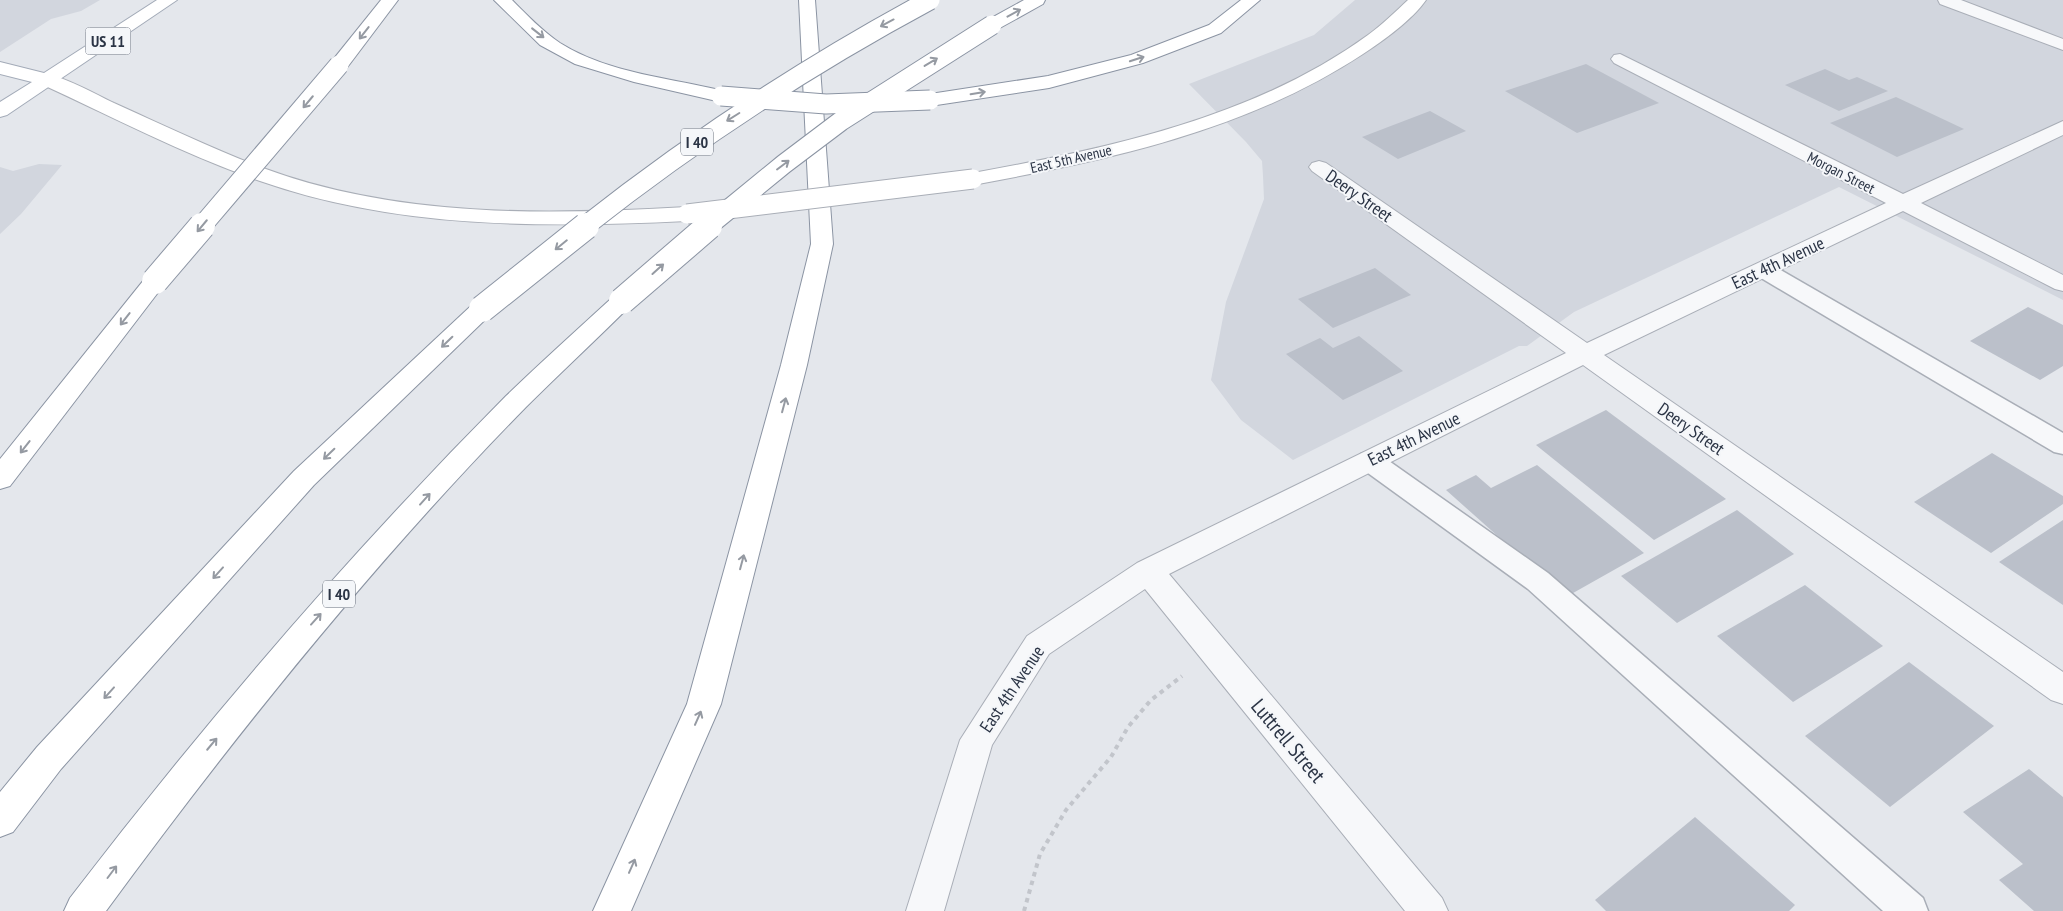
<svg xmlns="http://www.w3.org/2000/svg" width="2063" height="911" viewBox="0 0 2063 911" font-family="'PT Sans Narrow',sans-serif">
<rect width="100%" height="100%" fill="#e4e7ec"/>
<g fill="#d2d6de">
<path d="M0 0H100L81 11 51 19 0 52Z"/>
<path d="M1355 0H2063V300L1839 187 1574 312 1527 346H1519L1293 460 1241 420 1211 380 1226 302 1264 199 1263 176 1262 161 1246 142 1189 84 1314 35Z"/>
<path d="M39 164 62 165 21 214 0 234V167L13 171Z"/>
</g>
<g fill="#bbc0ca">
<path d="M1586 64 1659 103 1577 133 1505 91Z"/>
<path d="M1825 69 1849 80 1857 77 1888 91 1839 111 1785 85Z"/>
<path d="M1896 97 1964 129 1897 157 1830 123Z"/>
<path d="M1430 111 1466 131 1398 159 1362 137Z"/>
<path d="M1375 268 1411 295 1333 328 1298 299Z"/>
<path d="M2028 307 2063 325V366L2040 380 1970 341Z"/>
<path d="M1359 336 1403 371 1343 400 1286 354 1320 338 1333 348Z"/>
<path d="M1606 410 1726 499 1654 540 1536 445Z"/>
<path d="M1992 453 2063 496V504L1991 553 1914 502Z"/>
<path d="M1537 465 1644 553 1566 597 1446 490 1476 475 1491 488Z"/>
<path d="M1737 510 1794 554 1677 623 1621 576Z"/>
<path d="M2063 520V605L1999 562Z"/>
<path d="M1805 585 1883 646 1793 702 1717 636Z"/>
<path d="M1909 662 1994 726 1890 807 1805 736Z"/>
<path d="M2029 769 2063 797V911H2034L1999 880 2023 864 1963 812Z"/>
<path d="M1695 817 1795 905 1789 911H1606L1595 900Z"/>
</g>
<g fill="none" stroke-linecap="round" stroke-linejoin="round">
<defs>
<g id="service">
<path d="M1764 263 1772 265 2063 433V454L2054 452 1756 275 1753 270 1756 265Z"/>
<path d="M1370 451 1379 454 1548 573 1923 898 1928 911H1883L1528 589 1361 468 1357 461 1361 454Z"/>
</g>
<g id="minor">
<path d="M1938 0H1961L2063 39V50L1940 4Z"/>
<path d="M1620 54 1903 194 2063 121V135L1921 203 2063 275V291L2055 289 1903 211 1604 355 2063 672V704L2051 700 1583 365 1169 574 1442 898 1448 911H1405L1145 589 1049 654 992 745 944 911H906L960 740 1027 636 1137 563 1566 353 1312 171 1309 167 1312 163 1319 161 1326 163 1587 343 1886 203 1614 63 1611 59 1614 55Z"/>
</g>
<g id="secondary">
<path d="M1408 0H1426C1413 19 1383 41 1363 54 1246 131 1108 160 973 185L966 183 962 179 966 175 973 173C1109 148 1254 118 1368 35 1382 25 1395 12 1408 0Z"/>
<path d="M48 74C71 80 93 93 114 103 163 125 213 149 263 168 398 218 546 215 687 207L695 209 698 214 695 219 687 221C544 228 397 229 260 181 185 155 113 117 41 84L39 80 41 76Z"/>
</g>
<path id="primary" d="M157 0H177L7 115 0 117V102L32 82 0 74V62L44 73Z"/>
<g id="motorway">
<path d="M381 0H398L346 69H332L330 65 332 61Z"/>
<path d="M494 0H512C527 15 542 31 560 43 609 74 673 78 728 92L731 96 728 100 721 102 634 82 575 64 540 45Z"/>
<path d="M799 0H815L833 244 807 365 721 704 631 911H593L687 704 781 365 811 244Z"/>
<path d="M1024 0H1045L1043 4 998 29H986L983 25 986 21Z"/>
<path d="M1241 0H1260L1221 33 1143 63 1049 88 930 106 923 104 920 100 923 96 930 94 1048 76 1131 55 1209 25Z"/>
<path d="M155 274 163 276 167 281 163 286 10 486 0 489V459L147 276Z"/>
<path d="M622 294 630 296 634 301 630 306C596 340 560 373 526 407 373 563 235 735 106 911H64L70 898C205 722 349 554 506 396 541 362 578 329 614 296Z"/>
<path d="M482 301 491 304 494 309 491 314 314 485 61 769 13 832 0 837V792L37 747 294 471 473 304Z"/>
</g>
</defs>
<use href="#service" stroke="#a9aeb7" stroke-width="3"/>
<use href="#minor" stroke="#a9aeb7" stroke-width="2"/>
<use href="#secondary" stroke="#a9aeb7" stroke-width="2"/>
<use href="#primary" stroke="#a3abb8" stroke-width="2"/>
<use href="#motorway" stroke="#8b94a3" stroke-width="2"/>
<path stroke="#c2c5cb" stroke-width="4" stroke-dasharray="4.5 4.5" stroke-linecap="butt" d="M1024 911 1040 854 1066 810 1111 757 1128 727 1151 700 1182 676"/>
<use href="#service" fill="#f7f8fa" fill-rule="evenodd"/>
<use href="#minor" fill="#f7f8fa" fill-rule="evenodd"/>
<use href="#secondary" fill="#fff" fill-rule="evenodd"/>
<use href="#primary" fill="#fff" fill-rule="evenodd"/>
<use href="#motorway" fill="#fff" fill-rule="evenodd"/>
<defs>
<path id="secondary-bridge" d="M687 214 973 179"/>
<g id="motorway-bridge-far1">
<path d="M721 96 826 104 930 100"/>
<path d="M201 227 339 65"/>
<path d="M584 227C693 141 807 66 930 0"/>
<path d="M707 227 784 164 841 121 992 25"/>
</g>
<g id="motorway-bridge">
<path d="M155 281 202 226"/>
<path d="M622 301 709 226"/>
<path d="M482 309 586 226"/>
</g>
</defs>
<use href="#secondary-bridge" stroke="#a9aeb7" stroke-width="21" stroke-linecap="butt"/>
<use href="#motorway-bridge-far1" stroke="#8b94a3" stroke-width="21" stroke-linecap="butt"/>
<use href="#motorway-bridge" stroke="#8b94a3" stroke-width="28" stroke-linecap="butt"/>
<use href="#secondary-bridge" stroke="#fff" stroke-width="19"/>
<use href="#motorway-bridge-far1" stroke="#fff" stroke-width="19"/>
<use href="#motorway-bridge" stroke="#fff" stroke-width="26"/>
</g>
<defs><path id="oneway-shaft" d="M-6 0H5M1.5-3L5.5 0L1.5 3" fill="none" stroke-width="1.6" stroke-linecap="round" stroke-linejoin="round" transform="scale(1.25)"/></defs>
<g stroke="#959aa2">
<use href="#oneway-shaft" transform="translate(1014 13) rotate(-29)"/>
<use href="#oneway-shaft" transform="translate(887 23) rotate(152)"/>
<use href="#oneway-shaft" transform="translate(364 33) rotate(128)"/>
<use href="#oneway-shaft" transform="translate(538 33) rotate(38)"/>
<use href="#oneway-shaft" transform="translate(1137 59) rotate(-18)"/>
<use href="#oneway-shaft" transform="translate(931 62) rotate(-31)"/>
<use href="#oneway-shaft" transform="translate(978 93) rotate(-9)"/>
<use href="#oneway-shaft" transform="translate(308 102) rotate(130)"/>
<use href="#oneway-shaft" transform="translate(733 117) rotate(148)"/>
<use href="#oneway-shaft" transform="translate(783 165) rotate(-37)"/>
<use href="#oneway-shaft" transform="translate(202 226) rotate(130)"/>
<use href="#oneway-shaft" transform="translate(561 245) rotate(141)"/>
<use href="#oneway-shaft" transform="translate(658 269) rotate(-42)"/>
<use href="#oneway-shaft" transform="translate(125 319) rotate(128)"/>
<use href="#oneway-shaft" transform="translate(447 342) rotate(136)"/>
<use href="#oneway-shaft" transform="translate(784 405) rotate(-75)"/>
<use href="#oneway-shaft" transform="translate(25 447) rotate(128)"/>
<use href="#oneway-shaft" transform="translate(329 454) rotate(136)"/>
<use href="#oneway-shaft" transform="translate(425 499) rotate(-48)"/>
<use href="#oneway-shaft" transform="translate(742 562) rotate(-75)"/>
<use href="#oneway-shaft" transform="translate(218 573) rotate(132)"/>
<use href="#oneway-shaft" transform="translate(316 619) rotate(-48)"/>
<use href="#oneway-shaft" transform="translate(109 693) rotate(132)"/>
<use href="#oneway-shaft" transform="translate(698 718) rotate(-66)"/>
<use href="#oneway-shaft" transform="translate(212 744) rotate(-50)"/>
<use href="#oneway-shaft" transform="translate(632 866) rotate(-66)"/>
<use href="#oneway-shaft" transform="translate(112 872) rotate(-53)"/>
</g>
<g text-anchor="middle" stroke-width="4" stroke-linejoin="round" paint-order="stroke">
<g font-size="15" fill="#2b3445" stroke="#f4f6f9">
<text transform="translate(1071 159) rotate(-13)" y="5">East 5th Avenue</text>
<text transform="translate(1841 173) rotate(27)" y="5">Morgan Street</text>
</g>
<g fill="#f4f6f9" stroke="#676e7b" stroke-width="1">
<rect x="85.5" y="27.5" width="45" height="27" rx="4"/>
<rect x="681" y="128.5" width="32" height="27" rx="4"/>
<rect x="323" y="580.5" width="32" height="27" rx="4"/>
</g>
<g font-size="16" font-weight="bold" fill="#2b3445">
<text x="108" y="47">US 11</text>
<text x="697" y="148">I 40</text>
<text x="339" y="600">I 40</text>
</g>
<g font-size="18" fill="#2b3445" stroke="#f4f6f9">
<text transform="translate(1359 196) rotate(35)" y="6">Deery Street</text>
<text transform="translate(1778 263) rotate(-25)" y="6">East 4th Avenue</text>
<text transform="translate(1691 429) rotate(35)" y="6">Deery Street</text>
<text transform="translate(1414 439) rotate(-26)" y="6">East 4th Avenue</text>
<text transform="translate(1012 689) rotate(-56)" y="6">East 4th Avenue</text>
</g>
<g font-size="21" fill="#2b3445" stroke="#f4f6f9">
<text transform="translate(1288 741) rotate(50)" y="7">Luttrell Street</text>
</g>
</g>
</svg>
